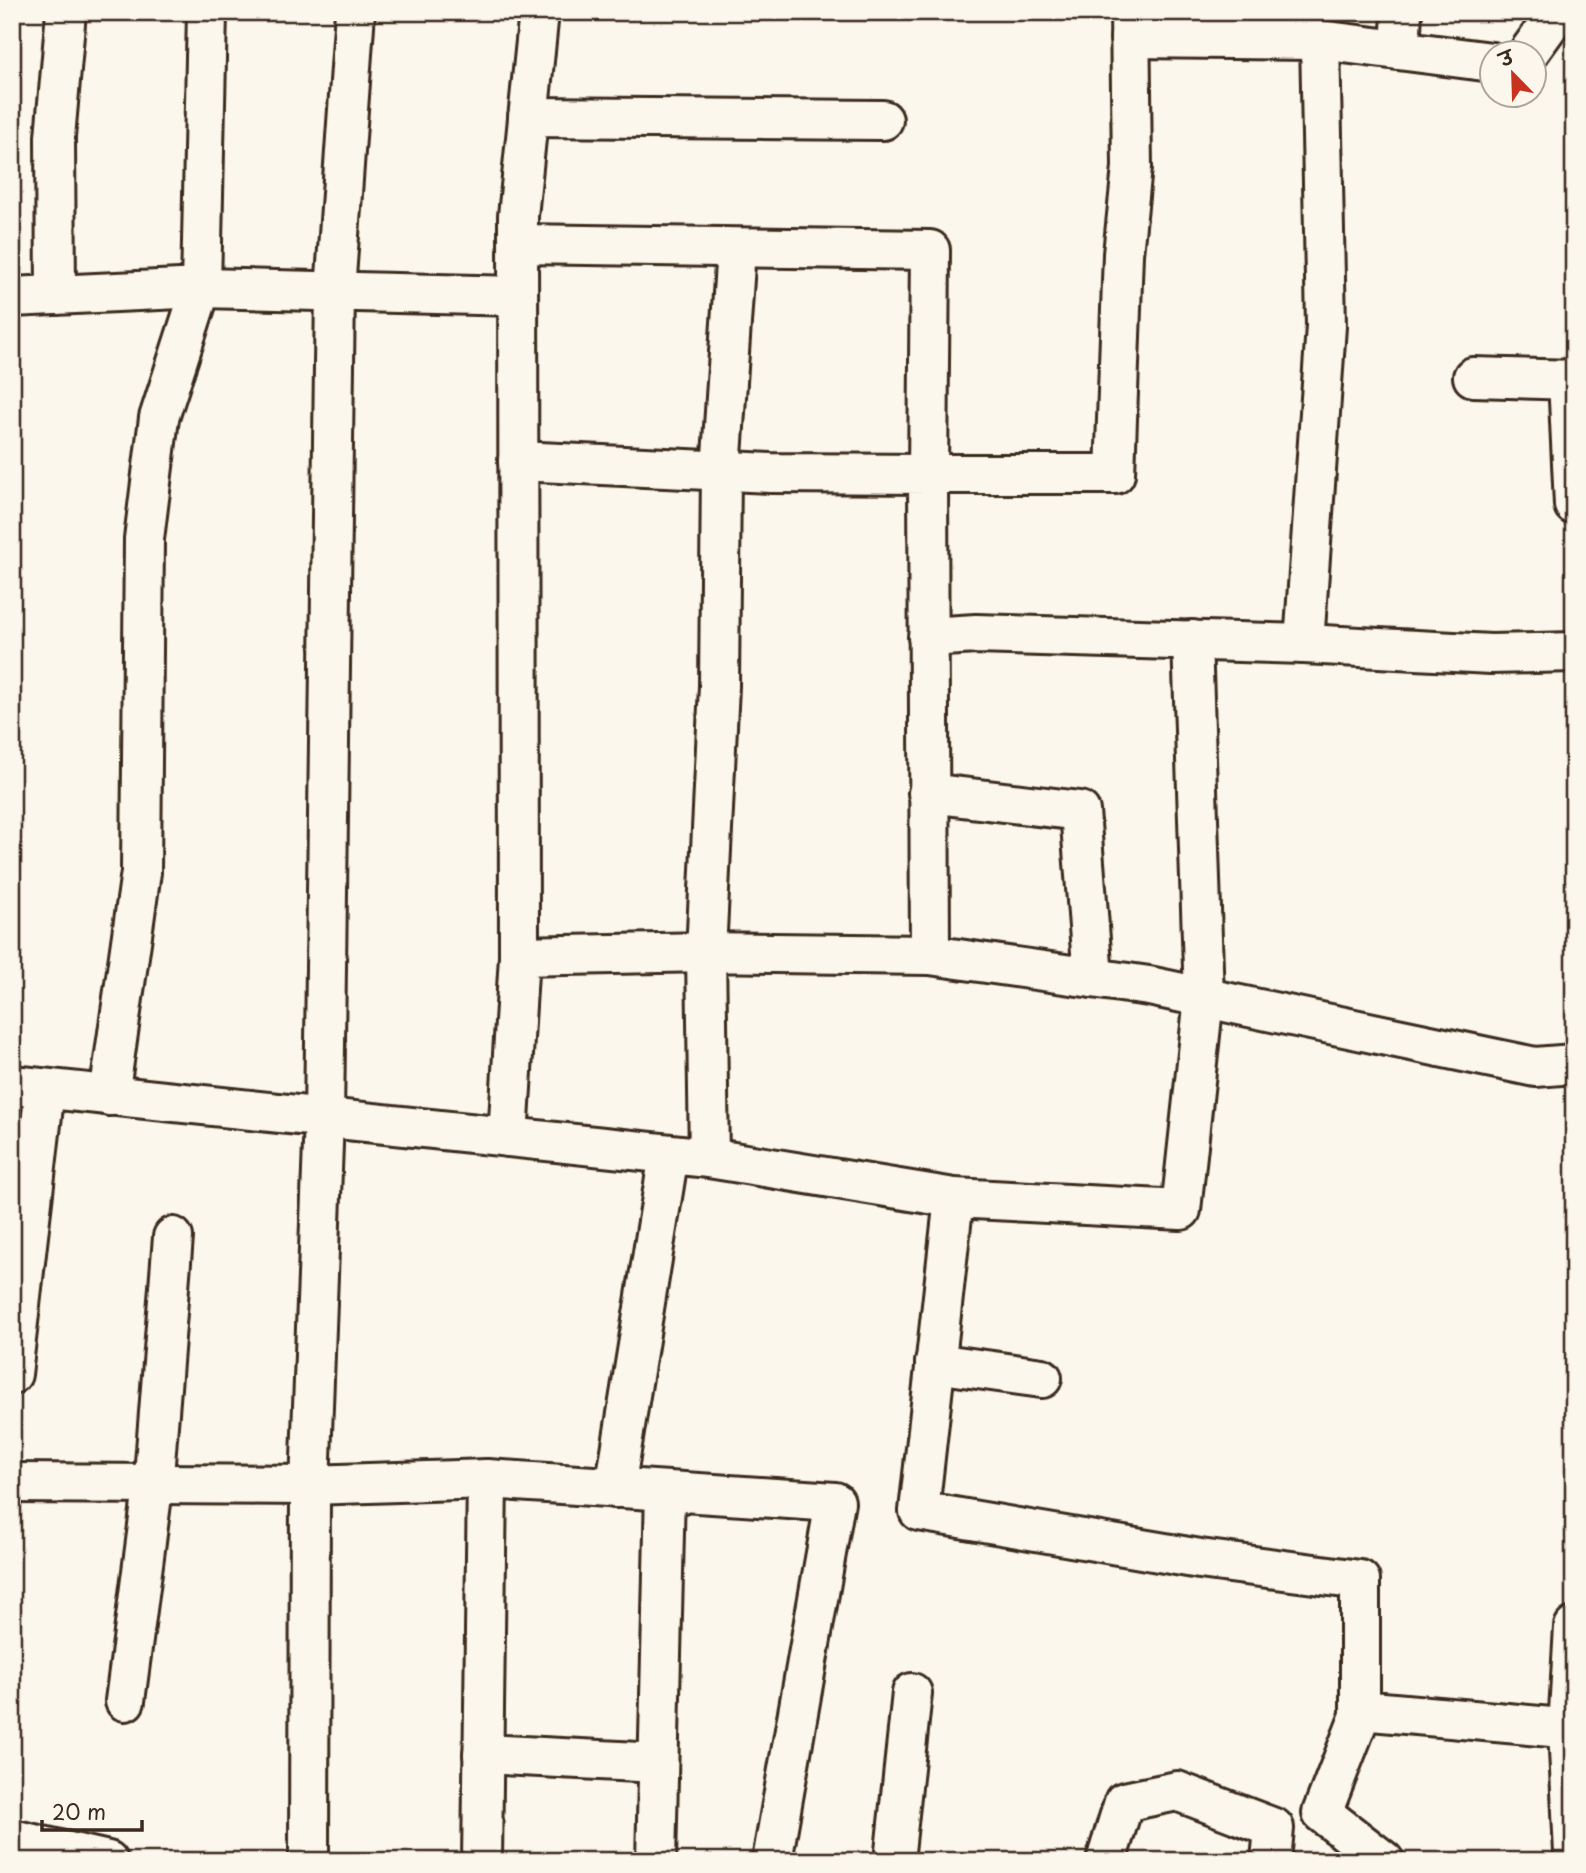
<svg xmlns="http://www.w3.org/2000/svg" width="1586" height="1873" viewBox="0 0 1586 1873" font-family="'Playpen Sans','Playpen Sans Deva',sans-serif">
<rect width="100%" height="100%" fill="#fbf7ec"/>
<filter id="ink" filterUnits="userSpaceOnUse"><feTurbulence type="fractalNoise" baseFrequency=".0143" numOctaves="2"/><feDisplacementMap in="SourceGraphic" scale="14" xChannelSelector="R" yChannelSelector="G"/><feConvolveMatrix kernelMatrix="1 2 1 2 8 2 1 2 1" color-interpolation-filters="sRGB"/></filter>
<g filter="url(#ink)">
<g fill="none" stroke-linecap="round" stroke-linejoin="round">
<defs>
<g id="minor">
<path d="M1130 38 1320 40 1492 62"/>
<path d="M1400 50 1402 12"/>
<path d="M1529 52 1558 12"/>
<path d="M528 117 883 120"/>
<path d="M519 244 930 250 928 474H1115L1123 254 1132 167 1130 12"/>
<path d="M56 295 55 137 66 12"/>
<path d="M12 297 201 288 518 296"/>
<path d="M1473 377 1574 380"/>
<path d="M1568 379 1574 505"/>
<path d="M518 461 771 473 928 474 930 955"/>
<path d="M928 637 976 634 1304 644 1491 654 1574 652"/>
<path d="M1304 644 1326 326 1320 40"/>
<path d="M928 793 1080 811 1093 978"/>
<path d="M519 956 518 216 539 12"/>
<path d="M12 1085 709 1158 706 952 930 955 1149 986 1535 1067 1574 1064"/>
<path d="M109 1096 141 872 144 539 159 418 201 288 207 12"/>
<path d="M508 1137 519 956 706 952 719 686 721 471 736 249"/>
<path d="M709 1158 954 1198 1181 1210 1204 998 1192 640"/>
<path d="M954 1198 919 1511 1200 1559 1360 1580V1710L1574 1729"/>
<path d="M935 1363 1042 1378"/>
<path d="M12 1374 45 1089"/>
<path d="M12 1483 310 1485 487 1479 835 1502 772 1861"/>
<path d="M615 1488 669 1154"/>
<path d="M1574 1627 1568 1729 1574 1853"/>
<path d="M125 1701 153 1488 173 1237"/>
<path d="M1363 1708 1322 1813 1384 1861"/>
<path d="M483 1754 658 1763"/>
<path d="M12 1839 108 1861"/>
<path d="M309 1861 310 1485 324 1118 335 291 355 12"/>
<path d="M482 1861 487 1479"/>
<path d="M656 1861 665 1491"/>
<path d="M894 1861 912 1693"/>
<path d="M1106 1861 1124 1802 1177 1791 1274 1828 1271 1861"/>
</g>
</defs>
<use href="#minor" stroke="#3b2a1e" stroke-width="44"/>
<use href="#minor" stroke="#fbf7ec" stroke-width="38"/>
</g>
</g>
<rect width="1586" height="1873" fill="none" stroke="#fbf7ec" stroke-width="42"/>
<rect x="21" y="21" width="1544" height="1831" fill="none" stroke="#3b2a1e" stroke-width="2.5" filter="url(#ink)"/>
<g transform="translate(1513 74) rotate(337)"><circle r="33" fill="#fbf7ec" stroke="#aea59a" stroke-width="2"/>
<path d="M0-5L12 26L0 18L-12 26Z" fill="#c8321e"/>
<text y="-10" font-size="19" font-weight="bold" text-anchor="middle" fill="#3b2a1e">उ</text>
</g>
<path d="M42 1820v10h100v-10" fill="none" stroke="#3b2a1e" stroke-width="3.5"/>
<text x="52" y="1820" font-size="21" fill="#3b2a1e" stroke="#fbf7ec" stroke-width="5" paint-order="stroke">20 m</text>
</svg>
